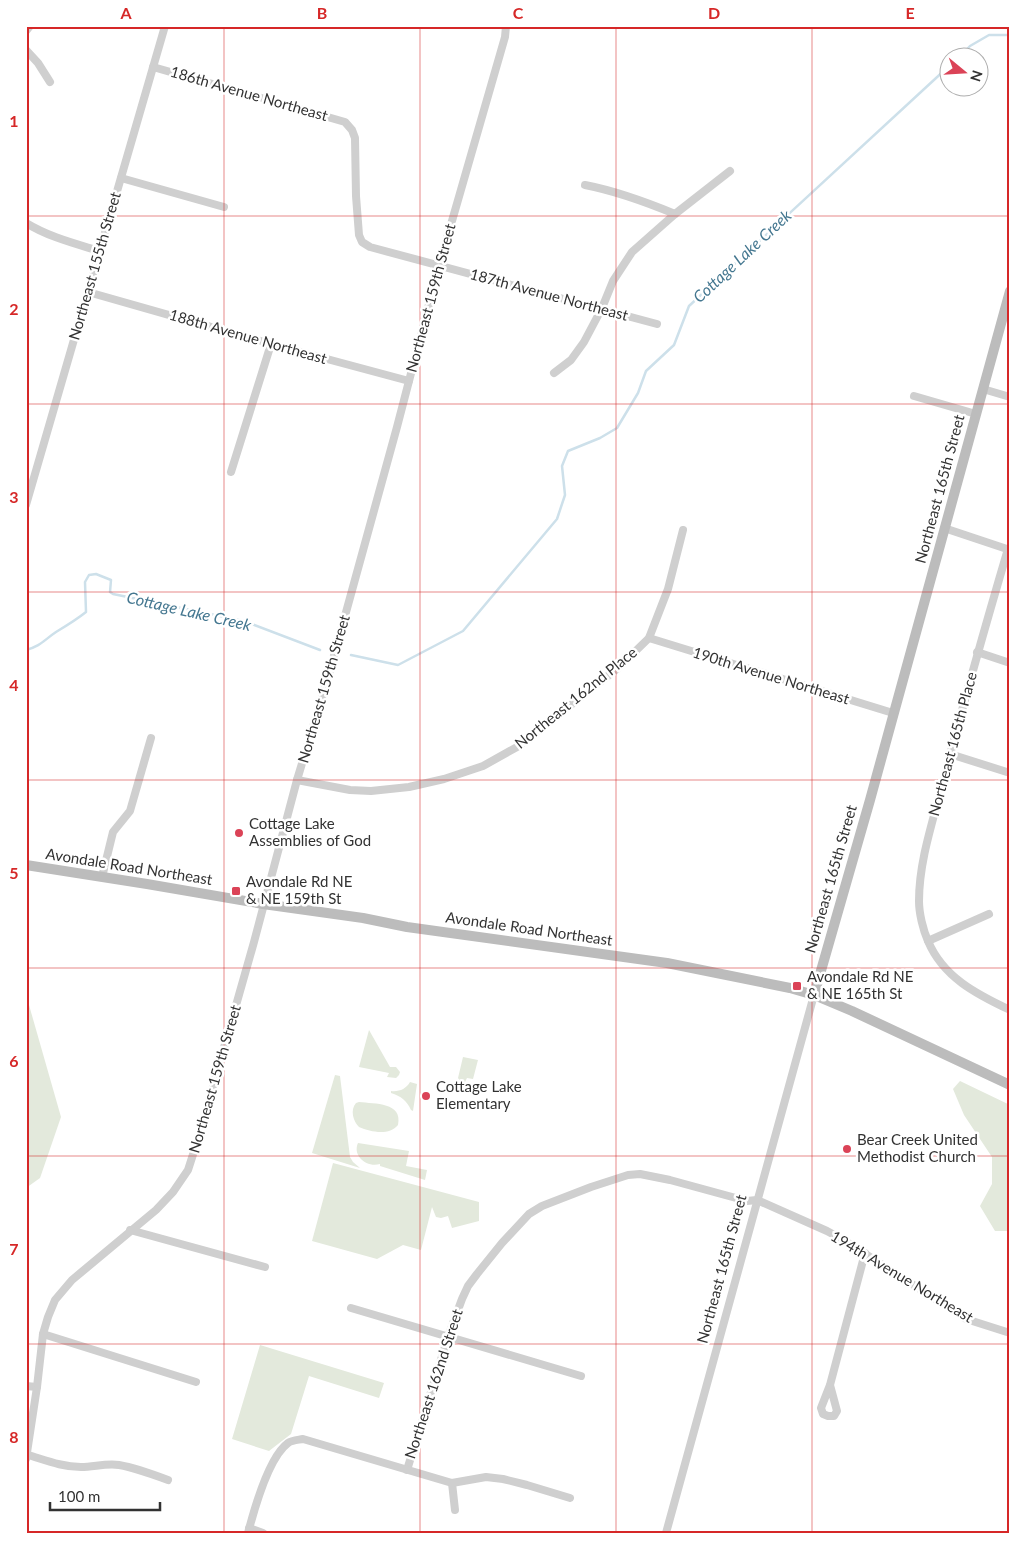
<svg xmlns="http://www.w3.org/2000/svg" width="1036" height="1559" viewBox="0 0 1036 1559" font-family="Lato,sans-serif">
<rect width="100%" height="100%" fill="#fff"/>
<g fill="#e3e9dc">
<path d="M26 1002 29 1005 61 1117 40 1178 26 1188Z"/>
<path d="M369 1030 390 1067H396L400 1072 399 1075 396 1078 387 1077 389 1073 359 1067Z"/>
<path d="M463 1057 478 1060 473 1079 467 1078 465 1082 460 1081 458 1078Z"/>
<path d="M335 1075 340 1076 350 1157 353 1162 360 1168 312 1153Z"/>
<path d="M960 1081 1010 1105V1231H995L980 1206 992 1184V1157L964 1115 953 1089Z"/>
<path d="M410 1082 417 1084 413 1111 411 1110C407 1101 401 1096 391 1093V1091C399 1092 406 1089 410 1082Z"/>
<path d="M359 1102C375 1104 403 1102 398 1125 389 1136 371 1132 359 1127 353 1121 350 1110 356 1103Z"/>
<path d="M358 1143 409 1151 406 1166 427 1170 425 1180 380 1166V1164C367 1168 352 1156 358 1143Z"/>
<path d="M333 1163 479 1202V1221L452 1228 448 1216 441 1218 436 1217 432 1207 421 1250 403 1245 377 1259 312 1241Z"/>
<path d="M260 1345 384 1383 379 1398 309 1376 291 1434 269 1451 232 1439Z"/>
</g>
<g fill="none" stroke-linecap="round" stroke-linejoin="round">
<g stroke="#cde0ea" stroke-width="2.5">
<path d="M959 58 970 46 989 35H1010"/>
<path d="M26 650C41 646 44 640 56 632 66 626 76 620 86 612L85 582 89 575 96 574 111 580 110 592 113 594 244 621 320 650"/>
<path d="M351 655 398 665 463 631 557 519 565 495 562 466 568 451 600 438 617 428 638 393 646 371 674 345 689 306 948 67"/>
</g>
<g stroke="#cfcfcf" stroke-width="8">
<path d="M26 31 30 26"/>
<path d="M26 50 38 63 50 82"/>
<path d="M153 67 345 122 352 130 355 138 356 196 359 235 362 242 370 247 657 324"/>
<path d="M121 178 224 207"/>
<path d="M585 185C616 191 646 202 675 214"/>
<path d="M26 223C49 237 73 243 99 251"/>
<path d="M88 292 271 344 409 381"/>
<path d="M554 373 571 360 584 342 602 308 613 281 632 252 675 214 730 171"/>
<path d="M983 389 1010 397"/>
<path d="M914 396 976 414"/>
<path d="M231 472 271 344"/>
<path d="M26 505 165 26"/>
<path d="M944 528 1010 550"/>
<path d="M1008 549C985 627 963 704 943 782 933 821 919 861 919 901 919 913 923 930 928 941 943 977 976 994 1010 1010"/>
<path d="M649 638 893 713"/>
<path d="M977 652 1010 663"/>
<path d="M950 754 1010 773"/>
<path d="M297 780 350 790 371 791 409 787 444 779 483 766 517 747 618 668 649 638 668 589 683 530"/>
<path d="M102 877 113 832 130 811 151 738"/>
<path d="M928 941 989 914"/>
<path d="M130 1230 265 1267"/>
<path d="M351 1308 581 1376"/>
<path d="M43 1334 196 1382"/>
<path d="M830 1385 837 1411 834 1416H828L823 1414 821 1408 830 1385 865 1253"/>
<path d="M26 1386 37 1387"/>
<path d="M28 1455C45 1460 62 1467 81 1467 94 1467 106 1463 119 1465 136 1468 152 1474 168 1480"/>
<path d="M26 1459 37 1387 43 1334 48 1317 55 1300 72 1280 156 1210 173 1192 188 1170 198 1139 254 942 297 780 329 674 397 427 439 266 505 37 506 26"/>
<path d="M407 1470 448 1337 462 1299 468 1286 477 1274 502 1243 529 1214 542 1206 591 1187 628 1175 640 1174 670 1180 747 1201 757 1200 827 1231 847 1242 966 1319 1010 1333"/>
<path d="M452 1483 455 1510"/>
<path d="M249 1528 263 1533"/>
<path d="M248 1533C254 1510 269 1457 288 1443 292 1440 298 1440 303 1439L452 1483 486 1477 503 1479 527 1485 570 1498"/>
<path d="M666 1533 814 995"/>
</g>
<g stroke="#bcbcbc" stroke-width="10">
<path d="M26 865 147 884 263 904 363 918 407 927 667 963 790 988 814 995 852 1011 1010 1085"/>
<path d="M814 995 870 800 1010 291"/>
</g>
</g>
<path fill="none" stroke="#d62828" stroke-width="1" stroke-opacity="0.55" d="M224 26V1533M420 26V1533M616 26V1533M812 26V1533M26 216H1010M26 404H1010M26 592H1010M26 780H1010M26 968H1010M26 1156H1010M26 1344H1010"/>
<g fill="#db4357" stroke="#fff" stroke-width="2">
<circle cx="239" cy="833" r="5"/>
<rect x="231" y="886" width="10" height="10" rx="2.5"/>
<rect x="792" y="981" width="10" height="10" rx="2.5"/>
<circle cx="426" cy="1096" r="5"/>
<circle cx="847" cy="1149" r="5"/>
</g>
<g text-anchor="middle" stroke-width="5" stroke-linejoin="round" paint-order="stroke">
<g font-size="15" fill="#323232" stroke="#fff">
<text transform="translate(249 94) rotate(16)" y="5">186th Avenue Northeast</text>
<text transform="translate(95 266) rotate(-74)" y="5">Northeast 155th Street</text>
<text transform="translate(549 295) rotate(15)" y="5">187th Avenue Northeast</text>
<text transform="translate(431 298) rotate(-75)" y="5">Northeast 159th Street</text>
<text transform="translate(248 337) rotate(16)" y="5">188th Avenue Northeast</text>
<text transform="translate(940 489) rotate(-75)" y="5">Northeast 165th Street</text>
<text transform="translate(771 676) rotate(17)" y="5">190th Avenue Northeast</text>
<text transform="translate(324 689) rotate(-74)" y="5">Northeast 159th Street</text>
<text transform="translate(576 698) rotate(-39)" y="5">Northeast 162nd Place</text>
<text transform="translate(953 744) rotate(-75)" y="5">Northeast 165th Place</text>
<text transform="translate(129 867) rotate(9)" y="5">Avondale Road Northeast</text>
<text transform="translate(831 879) rotate(-74)" y="5">Northeast 165th Street</text>
<text transform="translate(529 929) rotate(8)" y="5">Avondale Road Northeast</text>
<text transform="translate(215 1079) rotate(-74)" y="5">Northeast 159th Street</text>
<text transform="translate(722 1269) rotate(-75)" y="5">Northeast 165th Street</text>
<text transform="translate(902 1277) rotate(31)" y="5">194th Avenue Northeast</text>
<text transform="translate(434 1384) rotate(-72)" y="5">Northeast 162nd Street</text>
</g>
<g font-size="15" fill="#323232" stroke="#fff" text-anchor="start">
<text x="249" y="829">Cottage Lake<tspan x="249" dy="17">Assemblies of God</tspan></text>
<text x="246" y="887">Avondale Rd NE<tspan x="246" dy="17">&amp; NE 159th St</tspan></text>
<text x="807" y="982">Avondale Rd NE<tspan x="807" dy="17">&amp; NE 165th St</tspan></text>
<text x="436" y="1092">Cottage Lake<tspan x="436" dy="17">Elementary</tspan></text>
<text x="857" y="1145">Bear Creek United<tspan x="857" dy="17">Methodist Church</tspan></text>
</g>
<g font-size="16" font-style="italic" fill="#447790" stroke="#fff">
<text transform="translate(742 256) rotate(-43)" y="6">Cottage Lake Creek</text>
<text transform="translate(189 611) rotate(13)" y="6">Cottage Lake Creek</text>
</g>
</g>
<rect width="1036" height="1559" fill="none" stroke="#ffffff" stroke-width="55"/>
<g transform="translate(964 72) rotate(108)"><circle r="24" fill="#ffffff" stroke="#adadad"/>
<path d="M0-4L9 19L0 12L-9 19Z" fill="#db4357"/>
<text y="-8" font-size="14" font-weight="bold" text-anchor="middle" fill="#323232">N</text>
</g>
<path d="M50 1502v8h110v-8" fill="none" stroke="#323232" stroke-width="2.5"/>
<text x="58" y="1502" font-size="15" fill="#323232" stroke="#ffffff" stroke-width="4" paint-order="stroke">100 m</text>
<rect x="28" y="28" width="980" height="1504" fill="none" stroke="#d62828" stroke-width="2"/>
<g font-size="16" text-anchor="middle" font-weight="bold" fill="#d62828">
<text x="126" y="19">A</text>
<text x="322" y="19">B</text>
<text x="518" y="19">C</text>
<text x="714" y="19">D</text>
<text x="910" y="19">E</text>
<text x="14" y="127">1</text>
<text x="14" y="315">2</text>
<text x="14" y="503">3</text>
<text x="14" y="691">4</text>
<text x="14" y="879">5</text>
<text x="14" y="1067">6</text>
<text x="14" y="1255">7</text>
<text x="14" y="1443">8</text>
</g>
</svg>
